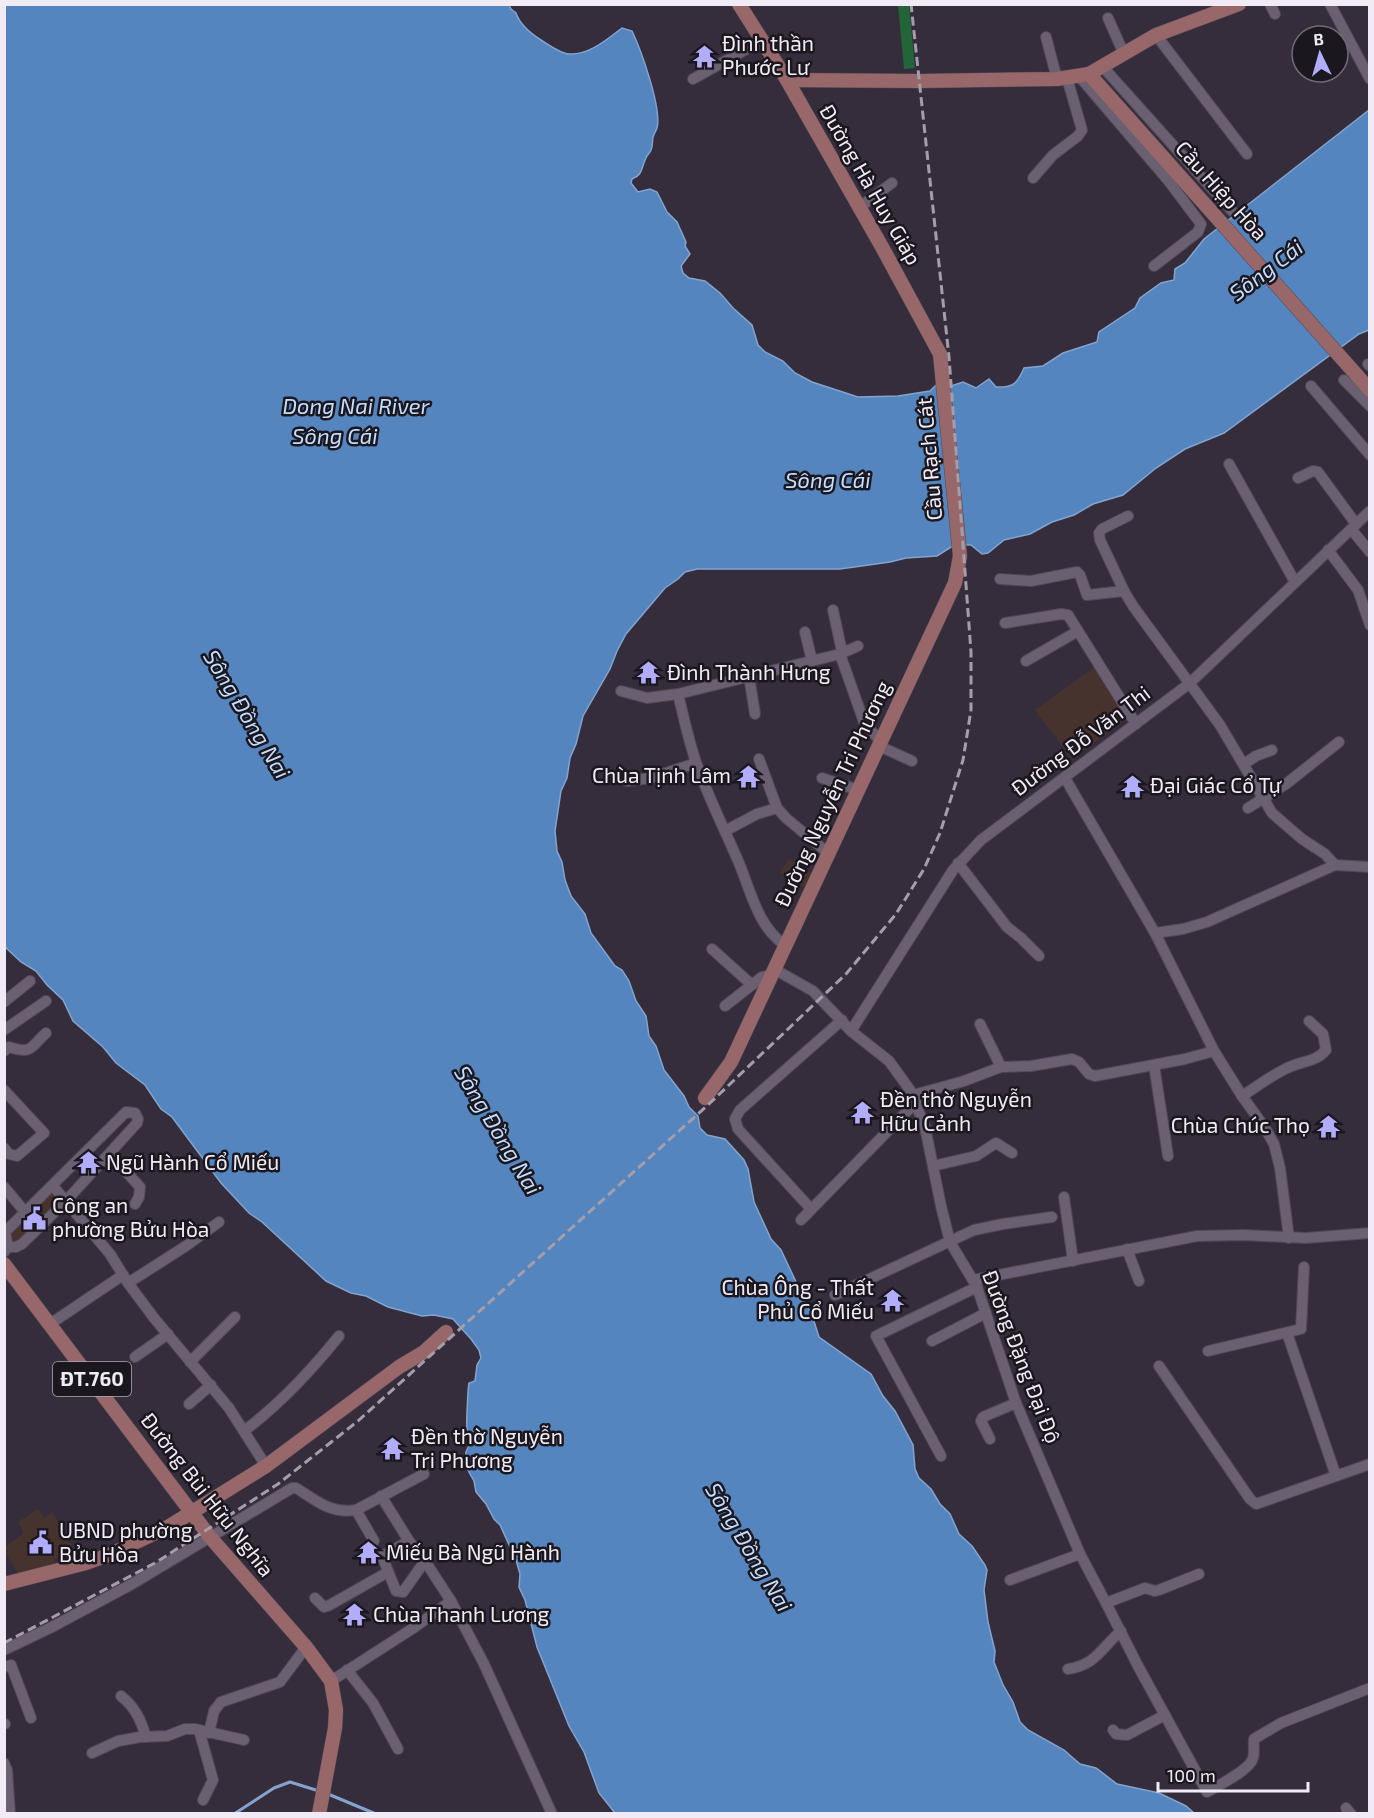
<svg xmlns="http://www.w3.org/2000/svg" width="1374" height="1818" viewBox="0 0 1374 1818" font-family="'Exo 2',sans-serif">
<rect width="100%" height="100%" fill="#362d3c"/>
<g fill="#47332e">
<path d="M1096 666 1128 718 1072 759 1035 710Z"/>
<path d="M789 859 814 875 808 889 780 873Z"/>
<path d="M53 1191 61 1200 17 1243H10L9 1234Z"/>
<path d="M38 1509 44 1518 52 1512 74 1548 54 1560 55 1566 19 1575 6 1553 8 1551 5 1547 24 1533 18 1522Z"/>
</g>
<path fill="#236439" d="M898 5H909L915 68 904 69Z"/>
<path fill="#5585bf" stroke="#84a4cf" stroke-width="1.5" d="M4 5H509L511 9 516 13C520 25 530 33 541 40 549 45 562 55 571 54 591 54 607 39 622 28L632 31C641 50 662 108 657 128 656 131 654 134 653 137 652 141 653 146 651 150 650 153 647 155 646 158 641 168 643 175 632 179L631 183 638 192 650 189 657 192 667 212 677 222 686 242 685 246 690 254 681 266 683 273 689 278 705 281 720 293 733 308 752 325 758 345 765 352 783 361 795 373 812 382 858 397 898 396 930 391 936 385 945 388 963 382 976 388 989 379 996 387C1013 388 1017 384 1024 368L1043 366 1063 353 1097 342 1099 332 1135 308 1140 298 1161 283 1174 280 1175 269 1185 263 1204 239 1369 110V330L1359 334 1224 433 1185 449 1156 468 1123 495 1093 504 1074 515 1052 522 1030 534 1004 540 988 553 982 554 971 545H957L951 547 937 556 906 558 890 562 840 569H697L685 572 678 579 665 588 626 634 617 651 610 669 583 716 576 744 570 758 567 778 561 791 555 831 557 851 562 862 565 880 571 896 585 914 591 933 615 966 622 970 629 981 636 1001 646 1016 649 1036 656 1046 664 1070 684 1096 689 1107 698 1116 700 1128 707 1135 725 1139 744 1160 748 1169 754 1202 771 1239 781 1250 813 1318 819 1337 871 1374 883 1396 895 1411 913 1445 915 1469 919 1478 931 1489 940 1504 950 1514 959 1534 972 1546 985 1565 987 1570 984 1590 988 1622 995 1651 994 1662 1003 1685 1013 1702 1020 1722 1028 1730 1064 1750 1080 1764 1096 1768 1117 1784 1159 1793 1186 1806 1194 1813H615L599 1793 584 1752 569 1726 537 1647 525 1600 519 1587 520 1574 516 1560 500 1525 494 1519 486 1504 476 1492 474 1481 465 1465 466 1452 472 1439C470 1436 468 1433 467 1430 466 1426 468 1387 469 1383L475 1381 477 1365 481 1358 479 1350 471 1339 453 1319 434 1315 422 1316 388 1307 366 1296 351 1293 326 1281 262 1222 249 1213 221 1183 172 1117 161 1109 145 1085 116 1063 103 1047 73 1021 63 1000 47 985 36 971 21 962 5 947Z"/>
<g fill="none" stroke-linecap="round" stroke-linejoin="round">
<g stroke="#84a4cf" stroke-width="3">
<path d="M328 1794 376 1814"/>
<path d="M234 1814 274 1788 290 1782 319 1791"/>
</g>
<defs>
<g id="minor">
<path d="M1270 4 1275 14"/>
<path d="M1330 4 1370 79"/>
<path d="M1108 18 1124 54"/>
<path d="M1156 35 1247 154"/>
<path d="M1046 37 1057 79"/>
<path d="M1103 67 1232 211"/>
<path d="M1079 76 1167 179 1201 224 1198 232 1154 266"/>
<path d="M693 79 761 41"/>
<path d="M1033 178 1053 155 1078 136 1082 130 1067 78"/>
<path d="M860 207 892 183"/>
<path d="M1368 364 1370 366"/>
<path d="M1344 380 1370 406"/>
<path d="M1311 386 1370 455"/>
<path d="M1229 464 1295 582"/>
<path d="M1298 478 1313 471 1318 472 1356 524"/>
<path d="M1128 516 1102 529 1099 533 1100 540 1124 591 1133 606 1220 725 1272 813 1302 839 1325 854 1335 865"/>
<path d="M1351 529 1370 552"/>
<path d="M1328 550 1358 590 1370 625"/>
<path d="M1000 579 1031 581 1077 572 1080 575 1087 595 1124 591"/>
<path d="M833 610 842 652"/>
<path d="M1005 623 1061 614 1068 615 1136 724"/>
<path d="M805 632 812 661"/>
<path d="M840 654 858 646"/>
<path d="M1026 661 1078 631"/>
<path d="M749 676 755 714"/>
<path d="M621 691 647 698 678 694 840 654 864 722 869 729 881 741"/>
<path d="M678 694C684 718 689 743 697 765 709 799 725 830 739 863 751 892 758 927 785 945"/>
<path d="M879 746 912 761"/>
<path d="M759 759 777 808 786 818 828 853"/>
<path d="M1244 764 1256 756 1272 750"/>
<path d="M822 778 858 790"/>
<path d="M1065 778 1155 933 1214 1051 1242 1096 1265 1128 1274 1144 1280 1168 1289 1238"/>
<path d="M627 781 651 778 696 763"/>
<path d="M1248 808 1286 784 1339 742"/>
<path d="M725 831 757 814 777 808"/>
<path d="M958 863 1007 927 1021 938 1039 956"/>
<path d="M1155 933 1183 929 1207 922 1335 865 1370 867"/>
<path d="M712 949 752 985"/>
<path d="M774 969 813 991 851 1031 889 1061 910 1090 925 1127 941 1206 950 1242 977 1287 1016 1403 1080 1554 1106 1603 1138 1666 1207 1792C1219 1785 1250 1770 1253 1758 1255 1752 1253 1745 1254 1739L1281 1723 1370 1688"/>
<path d="M4 1002 30 981"/>
<path d="M725 1006 762 977 771 975"/>
<path d="M980 1024 1001 1067"/>
<path d="M4 1030 46 1001"/>
<path d="M851 1031 953 870 981 840 1190 683 1370 511"/>
<path d="M4 1051 9 1047C32 1054 29 1049 46 1033"/>
<path d="M1154 1065 1168 1156"/>
<path d="M4 1090 44 1133 17 1156 9 1154 4 1148"/>
<path d="M917 1094 964 1081 1001 1067 1031 1066 1072 1059 1079 1062 1089 1074 1095 1076 1185 1059 1214 1051"/>
<path d="M1242 1096C1258 1086 1274 1073 1292 1066 1304 1061 1317 1061 1326 1050L1323 1034 1309 1021"/>
<path d="M110 1154 140 1187 139 1197 135 1204"/>
<path d="M933 1166 976 1156 996 1143 1012 1153"/>
<path d="M53 1186 110 1254 128 1283 154 1318 229 1408 266 1466"/>
<path d="M4 1187 26 1213"/>
<path d="M1064 1197 1073 1261"/>
<path d="M811 1209 738 1129 735 1119 740 1110 842 1020"/>
<path d="M801 1220 916 1102"/>
<path d="M1127 1249 1139 1281"/>
<path d="M4 1252 8 1247H16L22 1244 66 1201 137 1123 138 1119 135 1113 126 1112 5 1232 8 1247"/>
<path d="M973 1280 1197 1236 1243 1235 1306 1238 1370 1233"/>
<path d="M128 1283 186 1246 219 1222"/>
<path d="M835 1295 974 1230 1003 1224 1052 1217"/>
<path d="M50 1324 123 1275"/>
<path d="M1287 1333 1336 1476"/>
<path d="M932 1341 986 1313"/>
<path d="M1208 1351 1301 1329 1304 1267"/>
<path d="M135 1357 168 1334"/>
<path d="M190 1362 235 1317"/>
<path d="M1159 1366 1250 1499 1256 1504 1370 1464"/>
<path d="M189 1404 211 1385"/>
<path d="M244 1431C280 1404 310 1372 339 1336"/>
<path d="M990 1439 981 1421 983 1417 1016 1403"/>
<path d="M941 1456 876 1336 977 1287"/>
<path d="M381 1496 409 1541 425 1561 451 1601 484 1664 552 1814"/>
<path d="M356 1510 374 1541"/>
<path d="M409 1541 382 1556 396 1591 403 1592 425 1561"/>
<path d="M1010 1580 1080 1554"/>
<path d="M315 1598 324 1607 328 1606 388 1572"/>
<path d="M1106 1603 1145 1588 1155 1591 1159 1590 1199 1574"/>
<path d="M4 1650 52 1627 132 1584 292 1488H296C317 1501 330 1514 356 1510L424 1474"/>
<path d="M4 1667 11 1665 31 1718"/>
<path d="M1068 1669C1096 1665 1101 1648 1121 1631"/>
<path d="M347 1670 373 1703 398 1749"/>
<path d="M331 1681 415 1627 451 1601"/>
<path d="M121 1696C135 1707 141 1720 146 1737"/>
<path d="M4 1724H5"/>
<path d="M199 1730 213 1780 203 1800"/>
<path d="M1113 1730 1116 1734 1127 1735 1165 1715"/>
<path d="M209 1733 214 1711 221 1702 280 1682 306 1647"/>
<path d="M92 1753 118 1741 140 1737 167 1736 185 1729H195L244 1740"/>
<path d="M4 1763 7 1770 10 1814"/>
<path d="M1346 1808 1351 1814"/>
</g>
<g id="major">
<path d="M1089 74 1370 390"/>
<path d="M787 80 919 81 1057 79 1089 74 1156 35 1239 4"/>
<path d="M705 1098 731 1062 955 583 960 556 940 354 882 247 787 80 739 4"/>
<path d="M4 1264 210 1537 306 1647 331 1681 336 1710 335 1728 319 1814"/>
<path d="M4 1584 86 1563 111 1554 168 1527 266 1466 399 1367 424 1352 446 1332"/>
</g>
</defs>
<use href="#minor" stroke="#514855" stroke-width="12"/>
<use href="#major" stroke="#514855" stroke-width="15"/>
<use href="#minor" stroke="#6b6072" stroke-width="10"/>
<use href="#major" stroke="#97676a" stroke-width="14"/>
<path stroke="#a59eaa" stroke-width="3" stroke-dasharray="9 4.5" stroke-linecap="butt" d="M4 1643 155 1563 278 1484 358 1421 710 1103 846 974 896 914 924 869 940 833 963 760 971 710V652L949 357 911 4"/>
</g>
<defs>
<symbol id="temple-bare" viewBox="-9 -9 18 18"><path d="M0-6L5-2H3V0L6.5 2.5H4V6H1.5V3h-3V6H-4V2.5H-6.5L-3 0V-2H-5Z" fill="#b1adfa" stroke="#1b171e" stroke-width="2.5" paint-order="stroke"/></symbol>
<symbol id="civic-bare" viewBox="-9 -9 18 18"><path d="M-.6-6.5H3V-4.5H.6V-3L4-1V1h2V6H-6V1h2V-1L-.6-3ZM-1.2 2.5V6h2.4V2.5Z" fill="#b1adfa" stroke="#1b171e" stroke-width="2.5" paint-order="stroke"/></symbol>
</defs>
<g fill-rule="evenodd">
<use href="#temple-bare" x="688" y="40" width="33" height="33"/>
<use href="#temple-bare" x="632" y="656" width="33" height="33"/>
<use href="#temple-bare" x="732" y="760" width="33" height="33"/>
<use href="#temple-bare" x="1116" y="770" width="33" height="33"/>
<use href="#temple-bare" x="846" y="1096" width="33" height="33"/>
<use href="#temple-bare" x="1312" y="1110" width="33" height="33"/>
<use href="#temple-bare" x="72" y="1146" width="33" height="33"/>
<use href="#civic-bare" x="18" y="1202" width="33" height="33"/>
<use href="#temple-bare" x="876" y="1284" width="33" height="33"/>
<use href="#temple-bare" x="376" y="1432" width="33" height="33"/>
<use href="#civic-bare" x="24" y="1526" width="33" height="33"/>
<use href="#temple-bare" x="352" y="1536" width="33" height="33"/>
<use href="#temple-bare" x="338" y="1598" width="33" height="33"/>
</g>
<g text-anchor="middle" stroke-width="5" stroke-linejoin="round" paint-order="stroke">
<rect fill="#1b171e" stroke="#b1abb4" stroke-width="1.5" x="53" y="1362" width="78" height="34" rx="4.5"/>
<g font-size="20" font-weight="bold" fill="#f1ebf5">
<text x="92" y="1386">ĐT.760</text>
</g>
<g font-size="21" fill="#f1ebf5" stroke="#1b171e" text-anchor="start">
<text x="722" y="51">Đình thần<tspan x="722" dy="24">Phước Lư</tspan></text>
<text x="667" y="680">Đình Thành Hưng</text>
<text x="731" y="783" text-anchor="end">Chùa Tịnh Lâm</text>
<text x="1150" y="793">Đại Giác Cổ Tự</text>
<text x="880" y="1107">Đền thờ Nguyễn<tspan x="880" dy="24">Hữu Cảnh</tspan></text>
<text x="1310" y="1133" text-anchor="end">Chùa Chúc Thọ</text>
<text x="106" y="1170">Ngũ Hành Cổ Miếu</text>
<text x="52" y="1213">Công an<tspan x="52" dy="24">phường Bửu Hòa</tspan></text>
<text x="874" y="1295" text-anchor="end">Chùa Ông - Thất<tspan x="874" dy="24">Phủ Cổ Miếu</tspan></text>
<text x="411" y="1444">Đền thờ Nguyễn<tspan x="411" dy="24">Tri Phương</tspan></text>
<text x="59" y="1538">UBND phường<tspan x="59" dy="24">Bửu Hòa</tspan></text>
<text x="386" y="1560">Miếu Bà Ngũ Hành</text>
<text x="373" y="1622">Chùa Thanh Lương</text>
</g>
<g font-size="21" fill="#f1ebf5" stroke="#1b171e">
<text transform="translate(870 185) rotate(60)" y="7">Đường Hà Huy Giáp</text>
<text transform="translate(1221 191) rotate(48)" y="7">Cầu Hiệp Hòa</text>
<text transform="translate(930 459) rotate(-95)" y="7">Cầu Rạch Cát</text>
<text transform="translate(1081 741) rotate(-37)" y="7">Đường Đỗ Văn Thi</text>
<text transform="translate(833 794) rotate(-65)" y="7">Đường Nguyễn Tri Phương</text>
<text transform="translate(1021 1357) rotate(69)" y="7">Đường Đặng Đại Độ</text>
<text transform="translate(207 1495) rotate(52)" y="7">Đường Bùi Hữu Nghĩa</text>
</g>
<g font-size="22" font-style="italic" fill="#c3ddfe" stroke="#1b171e">
<text transform="translate(1266 270) rotate(-37)" y="8">Sông Cái</text>
<text x="356" y="414">Dong Nai River</text>
<text x="335" y="444">Sông Cái</text>
<text x="828" y="488">Sông Cái</text>
<text transform="translate(247 714) rotate(59)" y="8">Sông Đồng Nai</text>
<text transform="translate(498 1130) rotate(59)" y="8">Sông Đồng Nai</text>
<text transform="translate(749 1547) rotate(59)" y="8">Sông Đồng Nai</text>
</g>
</g>
<rect width="1374" height="1818" fill="none" stroke="#f1ebf5" stroke-width="12"/>
<g transform="translate(1320 54) rotate(355)"><circle r="28" fill="#1b171e" stroke="#716c74" stroke-width="1.5"/>
<path d="M0-4.5L10 22L0 15L-10 22Z" fill="#b1adfa"/>
<text y="-9" font-size="16" font-weight="bold" text-anchor="middle" fill="#f1ebf5">B</text>
</g>
<path d="M1158 1782v9h150v-9" fill="none" stroke="#f1ebf5" stroke-width="3"/>
<text x="1167" y="1782" font-size="18" fill="#f1ebf5" stroke="#1b171e" stroke-width="4.5" paint-order="stroke">100 m</text>
</svg>
